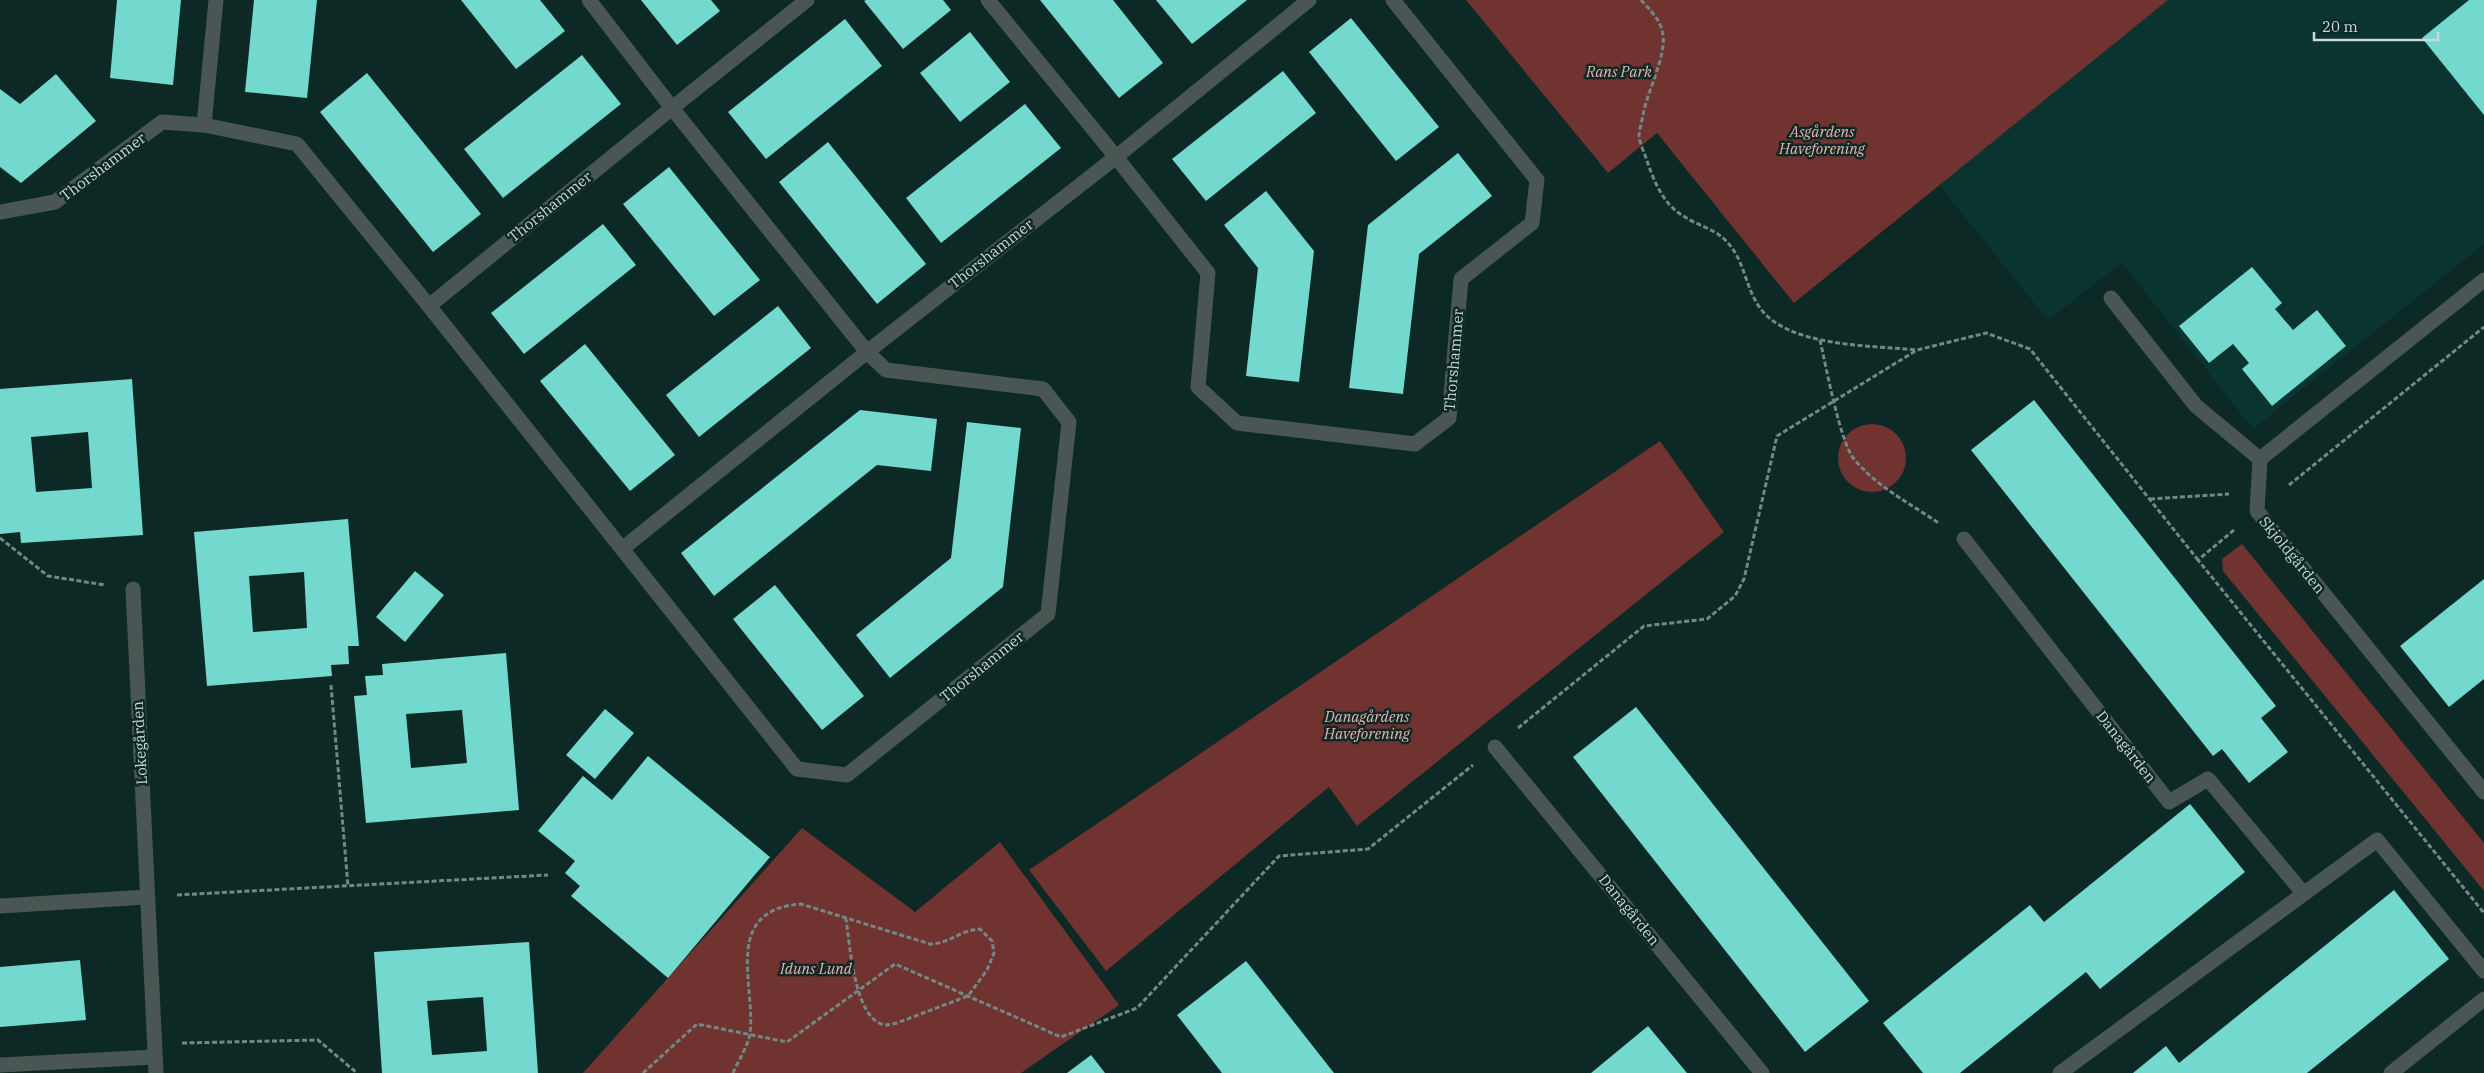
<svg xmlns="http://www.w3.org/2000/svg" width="2484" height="1073" viewBox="0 0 2484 1073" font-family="'IBM Plex Serif',serif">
<rect width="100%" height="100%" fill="#0c2926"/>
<path fill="#093430" d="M2168 0H2484V244L2253 429 2122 263 2048 320 1939 185Z"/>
<g fill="#703330">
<path d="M1466 0H2168L1794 303 1657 133 1608 173Z"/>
<circle cx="1872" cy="458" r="34"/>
<path d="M1660 441 1724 532 1357 826 1329 787 1106 971 1029 870Z"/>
<path d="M2242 544 2484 843V891L2223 571 2222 559Z"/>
<path d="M802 828 915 912 1000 842 1119 1005 1021 1073H583Z"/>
</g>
<g fill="#73d8cd" fill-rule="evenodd">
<path d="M117 0H181L173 85 110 78Z"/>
<path d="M254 0H317L307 98 245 92Z"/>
<path d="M461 0H540L565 31 516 69Z"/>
<path d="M641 0H711L720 11 677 45Z"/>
<path d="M866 0H943L951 10 903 49 864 1Z"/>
<path d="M1040 0H1113L1163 63 1119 98Z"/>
<path d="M1156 0H1247L1192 44Z"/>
<path d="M2469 0H2484V115L2422 38Z"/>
<path d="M1351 18 1439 127 1396 161 1309 52Z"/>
<path d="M845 19 882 66 766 159 728 112Z"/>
<path d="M970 32 1010 82 960 122 920 73Z"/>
<path d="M582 55 621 104 503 198 464 149Z"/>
<path d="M1283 71 1316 113 1206 201 1172 159Z"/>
<path d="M367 73 481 214 433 252 320 112Z"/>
<path d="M56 74 96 121 21 183 0 167V89L20 104Z"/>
<path d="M1025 104 1061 148 941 243 906 198Z"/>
<path d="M828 142 926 264 877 304 779 182Z"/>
<path d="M1458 153 1492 196 1419 254 1403 394 1349 388 1368 225Z"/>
<path d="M669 167 760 280 714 316 623 204Z"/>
<path d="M1266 191 1314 251 1299 382 1246 376 1258 268 1224 225Z"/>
<path d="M603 224 636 265 524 354 491 313Z"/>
<path d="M2252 267 2282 303 2275 309 2293 330 2317 310 2346 346 2272 406 2242 369 2249 363 2233 344 2209 363 2179 326Z"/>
<path d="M778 306 811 348 699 437 666 395Z"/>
<path d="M585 344 675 455 630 491 540 381Z"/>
<path d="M132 379 143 535 21 543 20 532 0 534V389ZM88 432 92 488 36 492 31 437Z"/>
<path d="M2034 400 2276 706 2261 718 2288 752 2249 783 2222 749 2213 756 1971 450Z"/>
<path d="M860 410 937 419 931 471 877 465 714 596 681 553Z"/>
<path d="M967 422 1021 428 1003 587 890 678 856 635 951 558Z"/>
<path d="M348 519 359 646H348L349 664 331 665 332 676 207 686 194 532ZM304 572 307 628 253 632 249 576Z"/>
<path d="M415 571 444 595 405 642 376 617Z"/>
<path d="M2484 579V679L2449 707 2400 646Z"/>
<path d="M775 585 864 696 822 730 733 619Z"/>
<path d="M506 653 519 810 366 823 354 696 367 695 365 676 383 675 382 664ZM462 710 467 763 411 768 406 714Z"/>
<path d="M1636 707 1869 1001 1805 1052 1573 757Z"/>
<path d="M605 709 634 733 595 779 566 755Z"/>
<path d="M648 756 770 857 668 978 571 896 580 886 565 873 575 861 538 831 583 776 612 800Z"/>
<path d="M2190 804 2245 872 2100 989 2086 972 1960 1073H1923L1883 1023 2030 905 2044 922Z"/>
<path d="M2394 890 2449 959 2307 1073H2133L2166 1046 2179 1063Z"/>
<path d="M529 942 538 1073H382L374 952ZM483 997 487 1051 432 1055 427 1001Z"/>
<path d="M80 960 86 1020 0 1027V967Z"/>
<path d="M1246 961 1334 1073H1222L1177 1015Z"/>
<path d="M1648 1026 1687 1073H1591Z"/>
<path d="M1091 1055 1105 1073H1067Z"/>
</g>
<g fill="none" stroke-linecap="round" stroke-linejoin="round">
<g stroke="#728885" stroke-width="3" stroke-dasharray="5 2.5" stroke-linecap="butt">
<path d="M1641 0C1650 10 1661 20 1663 35 1666 57 1647 92 1643 115 1642 122 1639 130 1639 137 1640 143 1643 150 1645 155 1653 179 1662 204 1685 217 1697 225 1714 229 1724 239 1744 257 1744 283 1758 305 1785 348 1872 345 1916 350"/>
<path d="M1820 340C1826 366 1840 442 1854 459 1877 487 1911 504 1940 524"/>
<path d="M2289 485 2484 327"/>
<path d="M2150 499 2229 494"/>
<path d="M2234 530 2198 560 2484 913"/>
<path d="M0 538 48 576 105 585"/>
<path d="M331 685 348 886"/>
<path d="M1518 728 1644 626 1707 619 1735 596 1744 579 1777 436 1917 350 1986 333 2030 349 2198 560"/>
<path d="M177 895 548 875"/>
<path d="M182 1043 318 1040 357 1073"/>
<path d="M643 1073 697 1024 787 1042 895 964 1061 1037 1137 1008 1279 856 1368 849 1473 765"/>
<path d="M733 1073C738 1061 748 1046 750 1034 756 985 721 910 801 904L930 944C949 944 960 930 980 929L992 941 994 953 987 970 968 996 897 1023C893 1024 888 1025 885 1025 854 1020 850 944 846 919"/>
</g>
<path stroke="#4a5654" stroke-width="15" d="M2111 298 2196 406 2260 459"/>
<g stroke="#4a5654" stroke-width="15">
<path d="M589 0 672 108 429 306 797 769 847 775 1048 614 1069 422 1043 389 886 370 867 352 622 549"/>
<path d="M807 0 672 108 867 352 1116 157 988 0"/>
<path d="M1309 0 1116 157 1208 273 1198 387 1237 423 1415 444 1449 418 1461 279 1532 223 1537 180 1393 0"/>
<path d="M204 125 216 0"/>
<path d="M0 212 55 202 162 122 204 125 297 144 429 306"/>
<path d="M2484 280 2260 459 2257 511 2484 792"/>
<path d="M1964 539 2169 802 2208 779 2304 894"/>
<path d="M133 589 156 1073"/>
<path d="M1495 747 1762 1073"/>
<path d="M0 906 147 897"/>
<path d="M0 1065 155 1057"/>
<path d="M2060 1073 2377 840 2484 971"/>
<path d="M2391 1073 2484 999"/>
</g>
</g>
<g text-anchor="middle" stroke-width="5" stroke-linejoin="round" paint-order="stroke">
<g font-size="15" font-style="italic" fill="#f2b2ad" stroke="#0c2926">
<text x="1619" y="77">Rans Park</text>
<text x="1822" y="137">Asgårdens<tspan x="1822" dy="17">Haveforening</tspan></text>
<text x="1367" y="722">Danagårdens<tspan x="1367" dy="17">Haveforening</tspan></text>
<text x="816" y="974">Iduns Lund</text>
</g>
<g font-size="15" fill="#cadad8" stroke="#0c2926">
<text transform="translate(103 167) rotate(-37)" y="5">Thorshammer</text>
<text transform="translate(550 207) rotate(-39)" y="5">Thorshammer</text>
<text transform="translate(991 254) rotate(-38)" y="5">Thorshammer</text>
<text transform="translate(1454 360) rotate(-85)" y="5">Thorshammer</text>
<text transform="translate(2292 555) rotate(51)" y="5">Skjoldgården</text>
<text transform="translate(982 667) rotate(-39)" y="5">Thorshammer</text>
<text transform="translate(140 743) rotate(-93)" y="5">Lokegården</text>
<text transform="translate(2126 747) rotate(52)" y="5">Danagården</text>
<text transform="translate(1629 910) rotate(51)" y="5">Danagården</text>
</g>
</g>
<path d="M2314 32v8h124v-8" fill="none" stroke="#cadad8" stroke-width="2.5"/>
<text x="2322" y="32" font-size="15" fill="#cadad8" stroke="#0c2926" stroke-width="4" paint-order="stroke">20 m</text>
</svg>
